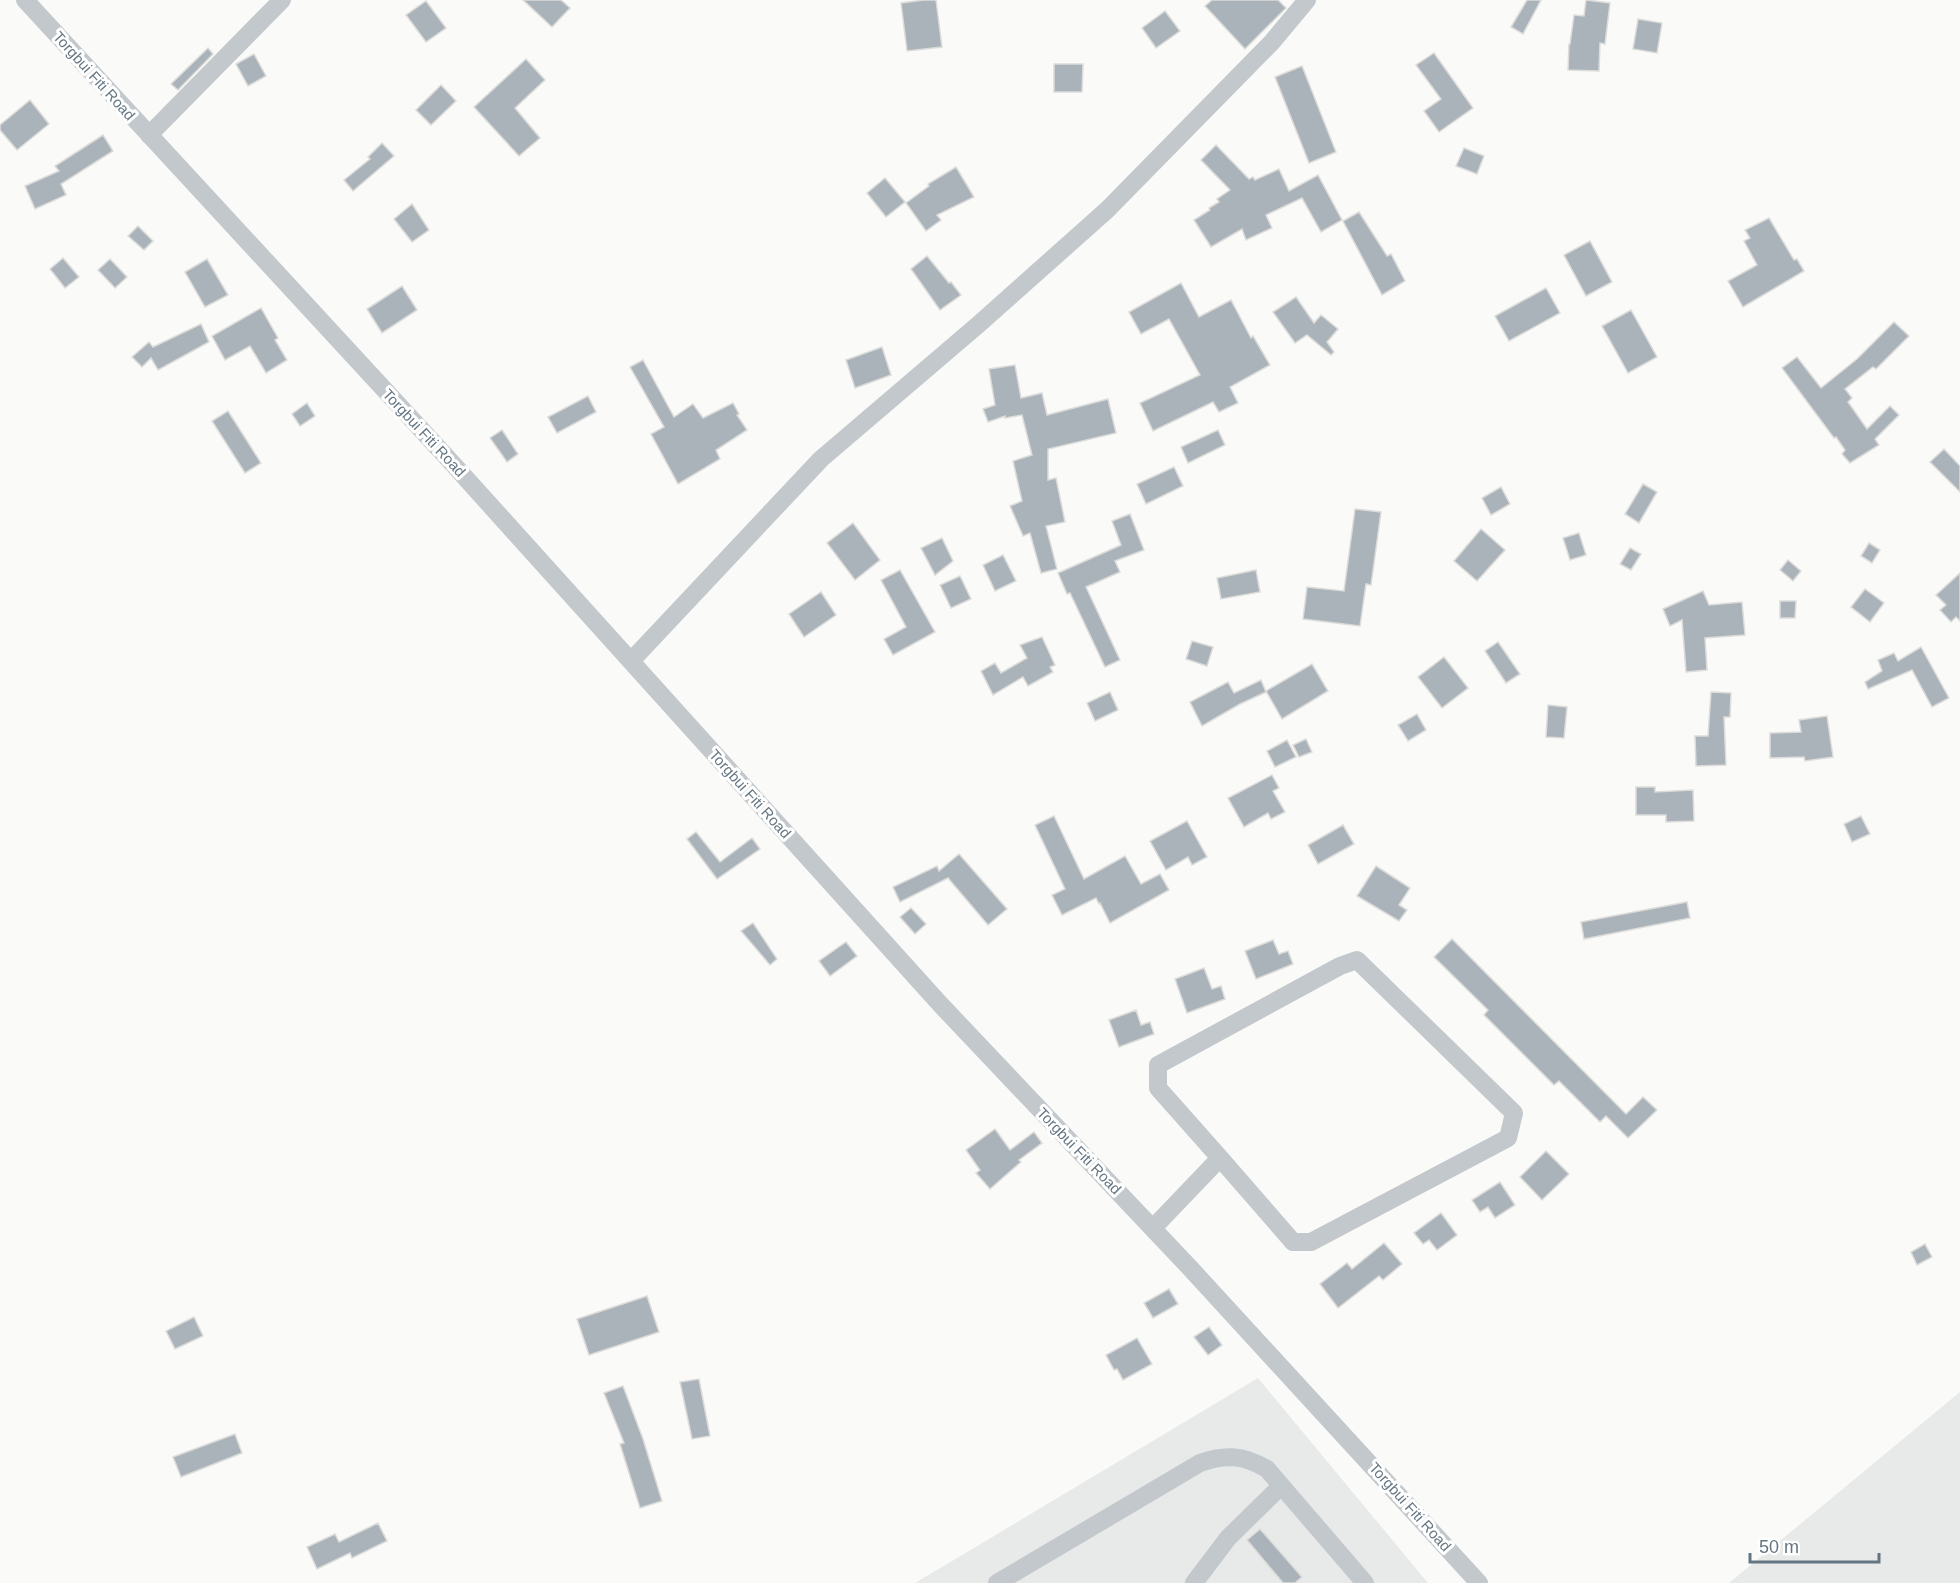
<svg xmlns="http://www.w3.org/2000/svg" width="1960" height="1583" viewBox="0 0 1960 1583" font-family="Arial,sans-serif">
<rect width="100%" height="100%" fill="#fafaf8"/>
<g fill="#e8e9e9">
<path d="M1258 1378 1428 1583H915L984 1542Z"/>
<path d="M1960 1392V1583H1729Z"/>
</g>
<g fill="#aab3b9" stroke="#dcdcda" stroke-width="1.5">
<path d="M523 0H561L570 8 552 27Z"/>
<path d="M924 0H936L942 47 907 51 901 3Z"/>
<path d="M1212 0H1278L1286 8 1245 49 1205 6Z"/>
<path d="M1527 0H1541L1523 34 1511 27Z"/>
<path d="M1586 0 1610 3 1605 44 1600 43 1599 71 1568 70 1569 44H1570L1574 15 1584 16Z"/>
<path d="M426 1 446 28 426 42 406 15Z"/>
<path d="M1165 11 1180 31 1156 48 1142 28Z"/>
<path d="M1638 19 1662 23 1657 53 1633 49Z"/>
<path d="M208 48 213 54 178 90 171 84Z"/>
<path d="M1434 53 1473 108 1439 132 1424 111 1441 99 1416 65Z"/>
<path d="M254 54 266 76 248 86 236 64Z"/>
<path d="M526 59 545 80 515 108 540 138 519 156 474 107Z"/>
<path d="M1054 64H1083L1082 92H1054Z"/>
<path d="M1302 66 1336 152 1309 163 1275 77Z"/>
<path d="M441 85 456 101 431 125 416 110Z"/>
<path d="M30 100 49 124 17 150 0 130V125Z"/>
<path d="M103 135 113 151 61 184 66 195 35 209 25 186 59 171 55 166Z"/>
<path d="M382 143 394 156 353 191 344 180 370 159 368 157Z"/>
<path d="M1216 145 1249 179 1253 177 1255 180 1279 169 1289 191 1318 175 1342 220 1321 232 1302 198 1266 215 1272 228 1246 240 1242 229 1211 247 1194 220 1210 210 1209 208 1219 202 1217 199 1230 190 1201 160Z"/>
<path d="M1464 148 1484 156 1477 174 1456 166Z"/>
<path d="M956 167 974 197 937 215 941 220 926 231 906 203 929 186 928 184Z"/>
<path d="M885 178 905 202 886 217 867 193Z"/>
<path d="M412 204 429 230 412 242 394 219Z"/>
<path d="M1359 212 1387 256 1391 254 1405 281 1382 295 1343 221Z"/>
<path d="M1769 218 1794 260 1797 259 1804 271 1743 307 1728 281 1757 265 1744 241 1750 238 1745 230Z"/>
<path d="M138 226 153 241 144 250 128 236Z"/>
<path d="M1590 241 1612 282 1586 296 1564 255Z"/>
<path d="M927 256 949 283 951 282 961 295 940 310 911 269Z"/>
<path d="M63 258 79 277 65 288 50 269Z"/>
<path d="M110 259 127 277 115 288 98 270Z"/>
<path d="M207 259 228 295 205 307 185 272Z"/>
<path d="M1181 283 1199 317 1231 300 1251 338 1253 336 1270 365 1230 387 1238 403 1219 412 1213 402 1153 431 1140 403 1200 375 1169 319 1141 334 1129 312Z"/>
<path d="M402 286 417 310 382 333 367 309Z"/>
<path d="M1546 288 1560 313 1509 341 1495 316Z"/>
<path d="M1296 297 1314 323 1321 315 1338 329 1327 342 1334 352 1331 355 1307 335 1295 343 1273 312Z"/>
<path d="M261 308 278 338 275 340 287 360 266 373 250 346 225 360 212 336Z"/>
<path d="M1631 310 1657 357 1628 373 1602 326Z"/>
<path d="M1894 322 1909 336 1876 369 1873 367 1845 389 1852 398 1848 402 1867 429 1890 406 1899 415 1875 439 1879 445 1850 463 1842 454 1845 450 1836 437 1834 438 1782 368 1797 357 1821 388 1857 359Z"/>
<path d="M201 324 209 342 158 370 151 358 142 367 132 357 149 342 153 347Z"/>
<path d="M882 347 891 375 855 388 846 360Z"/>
<path d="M643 360 674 417 693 404 703 418 733 403 739 414 737 415 747 430 716 450 720 459 678 484 651 434 664 427 630 367Z"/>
<path d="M1015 365 1021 398 1042 393 1047 415 1108 399 1116 433 1048 449V480L1056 478 1065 522 1046 526 1057 569 1041 573 1030 533 1023 536 1010 506 1022 501 1013 461 1032 455 1022 415 1005 418V416L988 422 983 409 995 405 989 369Z"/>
<path d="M588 396 596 412 557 433 548 417Z"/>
<path d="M307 403 315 416 300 426 292 414Z"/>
<path d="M228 411 261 463 245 473 212 421Z"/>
<path d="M502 430 518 454 507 462 490 438Z"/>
<path d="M1218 430 1225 445 1188 463 1181 447Z"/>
<path d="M1944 449 1960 466V492L1930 462Z"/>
<path d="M1174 467 1183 486 1146 504 1137 484Z"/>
<path d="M1643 484 1657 492 1639 523 1625 514Z"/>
<path d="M1501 487 1510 504 1491 515 1482 498Z"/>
<path d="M1355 509 1381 512 1371 585 1366 584 1360 626 1303 619 1307 587 1344 591Z"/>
<path d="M1130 514 1144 550 1115 561 1120 572 1086 587 1120 660 1105 667 1070 593 1067 594 1058 573 1121 545 1112 521Z"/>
<path d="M853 523 880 560 855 580 827 543Z"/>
<path d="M1481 529 1505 550 1477 581 1454 561Z"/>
<path d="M1579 533 1586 555 1570 560 1563 538Z"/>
<path d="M942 538 953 561 935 575 921 548Z"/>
<path d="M1869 543 1880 550 1872 563 1861 556Z"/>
<path d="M1630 548 1641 554 1631 570 1620 564Z"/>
<path d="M1003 555 1016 581 995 591 983 565Z"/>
<path d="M1788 560 1801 571 1793 581 1780 570Z"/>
<path d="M900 570 935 632 893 655 884 639 906 627 881 580Z"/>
<path d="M1256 570 1260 592 1221 599 1217 578Z"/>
<path d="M1960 573V621L1956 617 1951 622 1940 610 1946 605 1936 595Z"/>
<path d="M960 576 971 599 951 608 940 585Z"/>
<path d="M1865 589 1884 603 1870 622 1851 607Z"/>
<path d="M1703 591 1709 605 1742 602 1745 635 1705 638 1707 670 1686 672 1682 620 1670 626 1663 609Z"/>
<path d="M821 592 836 615 804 637 789 614Z"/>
<path d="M1780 601H1796L1795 618H1780Z"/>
<path d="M1042 637 1055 665 1050 667 1053 672 1028 686 1023 677 993 695 981 671 995 663 1001 673 1027 658 1020 645Z"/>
<path d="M1192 641 1213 647 1207 666 1186 659Z"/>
<path d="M1498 642 1520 674 1506 683 1485 651Z"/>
<path d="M1921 647 1949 698 1932 707 1912 670 1868 689 1865 682 1882 671 1878 660 1894 653 1898 661Z"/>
<path d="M1444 657 1468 688 1442 708 1418 677Z"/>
<path d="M1312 664 1328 691 1282 719 1266 691Z"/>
<path d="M1261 680 1266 692 1240 704 1202 726 1190 702 1228 682 1234 693Z"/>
<path d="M1110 692 1118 710 1095 721 1087 703Z"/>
<path d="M1711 692 1731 693 1730 717H1724L1726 765 1696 766 1695 736H1708Z"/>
<path d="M1548 705 1567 707 1564 738 1546 737Z"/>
<path d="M1417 714 1426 730 1408 741 1398 725Z"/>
<path d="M1827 716 1833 757 1805 761 1804 757 1770 758V733L1801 732 1799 720Z"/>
<path d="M1306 739 1312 752 1299 757 1293 745Z"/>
<path d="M1287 740 1296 757 1275 767 1267 751Z"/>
<path d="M1272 775 1279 788 1273 791 1285 812 1271 819 1268 813 1244 827 1228 798Z"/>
<path d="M1636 787H1655V792L1693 790 1694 821 1666 822V815H1636Z"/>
<path d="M1054 816 1084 879 1125 856 1141 884 1160 874 1169 890 1110 923 1100 903 1099 904 1096 898 1062 915 1052 895 1065 889 1035 825Z"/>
<path d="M1861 816 1870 834 1852 842 1844 824Z"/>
<path d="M1187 821 1207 857 1192 865 1188 857 1166 870 1150 841Z"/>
<path d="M1343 825 1354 844 1318 864 1308 845Z"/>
<path d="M696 832 720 862 752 838 760 849 717 879 687 839Z"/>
<path d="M959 854 1007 909 988 925 948 878 900 902 893 887 937 866 939 871Z"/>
<path d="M1376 866 1410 888 1399 905 1407 910 1399 921 1357 896Z"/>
<path d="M1687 902 1690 918 1584 939 1581 922Z"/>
<path d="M911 908 926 924 915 934 900 917Z"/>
<path d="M753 923 777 959 770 965 741 931Z"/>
<path d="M1452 939 1626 1114 1643 1097 1657 1110 1628 1138 1606 1116 1600 1122 1559 1081 1554 1085 1484 1015 1488 1010 1434 957Z"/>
<path d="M1273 940 1279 954 1288 951 1293 964 1256 979 1245 951Z"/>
<path d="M846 942 857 956 830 976 819 961Z"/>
<path d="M1204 968 1212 989 1221 986 1225 999 1187 1013 1175 979Z"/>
<path d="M1136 1010 1141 1025 1150 1022 1154 1034 1119 1047 1109 1020Z"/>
<path d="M995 1129 1010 1150 1034 1132 1042 1143 1019 1160 1021 1162 990 1189 976 1173 980 1170 966 1150Z"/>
<path d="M1546 1151 1569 1174 1542 1200 1520 1177Z"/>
<path d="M1500 1182 1515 1205 1495 1218 1488 1207 1480 1212 1472 1200Z"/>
<path d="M1441 1213 1457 1235 1437 1250 1429 1240 1423 1244 1414 1233Z"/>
<path d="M1384 1243 1402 1264 1383 1280 1379 1276 1338 1308 1320 1284 1347 1263 1352 1269Z"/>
<path d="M1925 1244 1932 1257 1917 1265 1911 1252Z"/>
<path d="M1169 1289 1178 1304 1153 1318 1144 1303Z"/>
<path d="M647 1296 659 1332 589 1355 577 1319Z"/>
<path d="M194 1317 203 1336 175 1349 166 1331Z"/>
<path d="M1209 1327 1222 1345 1208 1355 1194 1337Z"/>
<path d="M1137 1338 1152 1364 1123 1380 1117 1369 1114 1370 1106 1355Z"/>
<path d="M699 1379 710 1436 692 1439 680 1382Z"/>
<path d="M623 1386 643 1439 662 1501 640 1508 620 1444 624 1443 604 1393Z"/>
<path d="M235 1434 242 1453 181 1477 173 1457Z"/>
<path d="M378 1523 387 1541 352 1558 350 1553 317 1569 307 1547 335 1534 339 1542Z"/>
<path d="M1260 1529 1302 1577 1295 1583H1283L1247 1540Z"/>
</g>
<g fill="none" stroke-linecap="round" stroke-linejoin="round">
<g stroke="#c3c8cc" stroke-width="18">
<path d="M25 0 453 464 940 1004 1191 1269 1479 1583"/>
<path d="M149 135 282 0"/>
<path d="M631 661 821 459 979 324 1107 210 1272 42 1307 0"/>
<path d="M1153 1228 1220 1158 1293 1242H1311L1508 1138 1514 1113 1357 960 1340 966 1158 1065V1088L1220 1158"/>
<path d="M997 1583 1200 1463C1225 1454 1244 1455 1267 1469L1365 1583"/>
<path d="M1194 1583 1228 1538 1281 1486"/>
</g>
</g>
<g text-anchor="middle" stroke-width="6" stroke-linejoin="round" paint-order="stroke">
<g font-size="15" fill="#657683" stroke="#fff">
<text transform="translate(94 76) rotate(48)" y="5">Torgbui Fiti Road</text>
<text transform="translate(424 433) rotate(47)" y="5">Torgbui Fiti Road</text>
<text transform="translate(750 794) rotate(48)" y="5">Torgbui Fiti Road</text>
<text transform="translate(1079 1151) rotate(46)" y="5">Torgbui Fiti Road</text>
<text transform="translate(1410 1507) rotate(48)" y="5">Torgbui Fiti Road</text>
</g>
</g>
<path d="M1750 1553v9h129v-9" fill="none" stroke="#657683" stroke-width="3"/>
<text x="1759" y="1553" font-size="18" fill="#657683" stroke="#ffffff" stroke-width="4.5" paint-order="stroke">50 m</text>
</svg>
